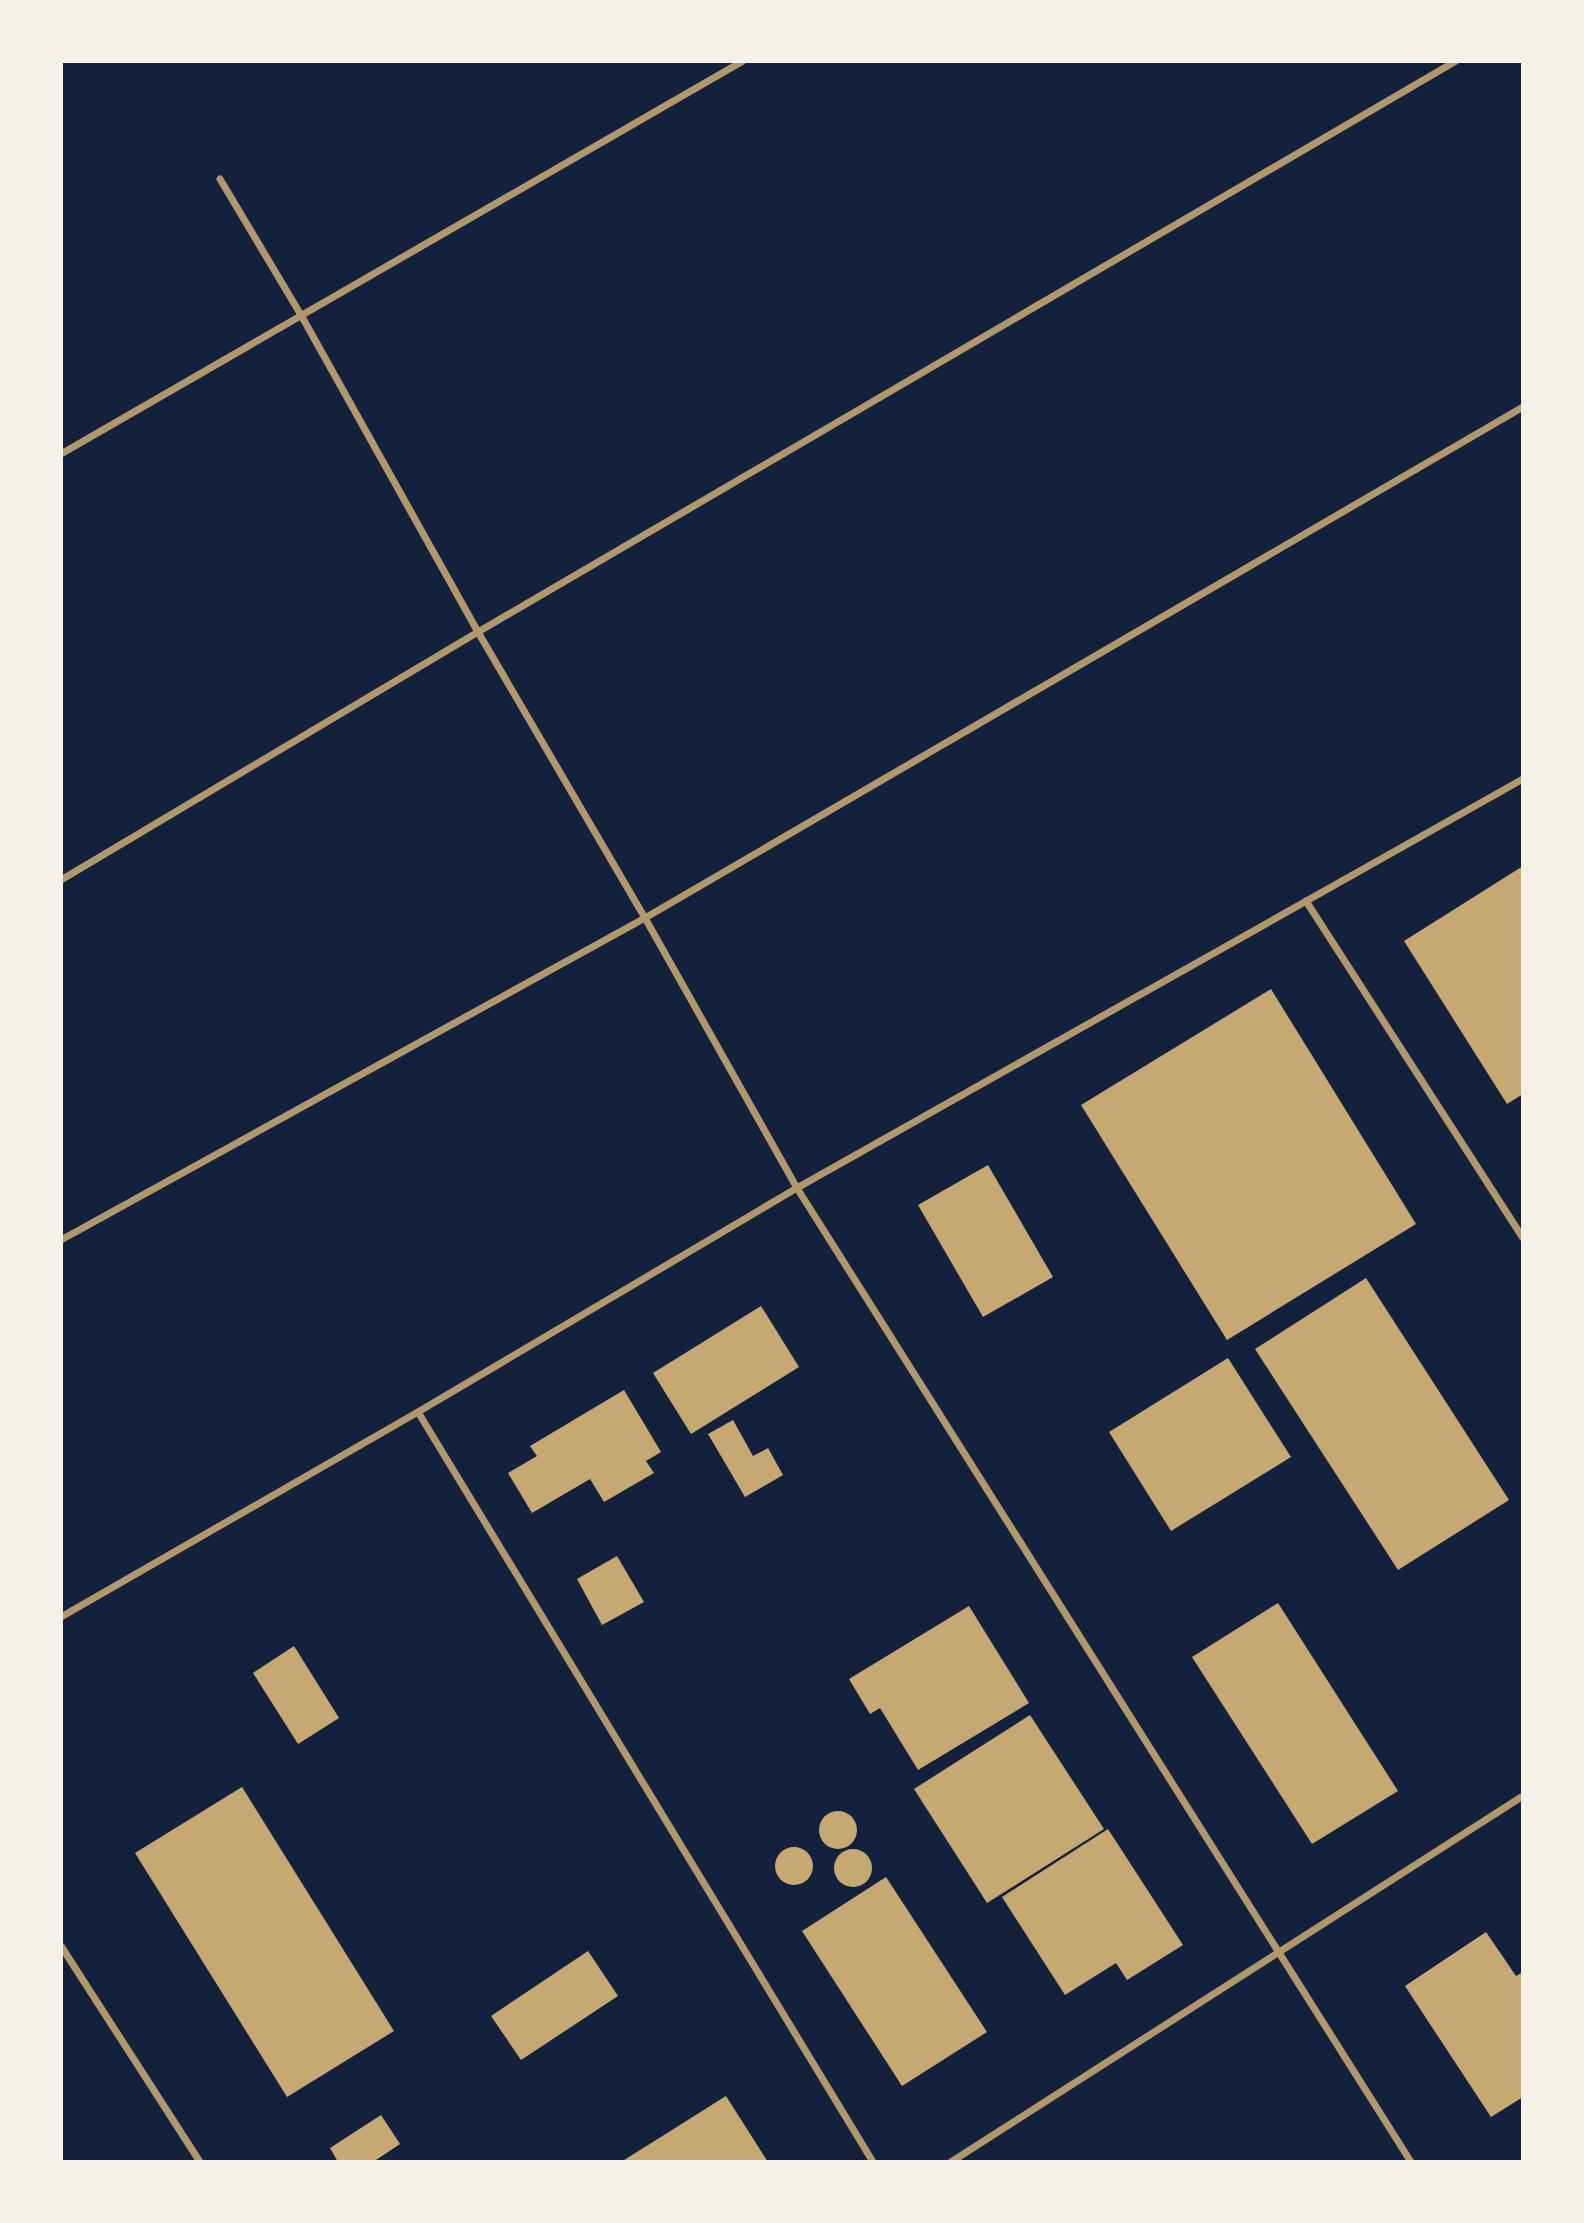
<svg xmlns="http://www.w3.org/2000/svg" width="1584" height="2223" viewBox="0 0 1584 2223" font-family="'DejaVu Sans',sans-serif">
<rect width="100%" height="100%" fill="#14213d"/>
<g fill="#c6a872">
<path d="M1523 866V1094L1507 1104 1404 941Z"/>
<path d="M1271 989 1416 1224 1227 1340 1081 1105Z"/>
<path d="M988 1165 1053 1277 983 1317 918 1205Z"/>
<path d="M1366 1278 1509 1500 1398 1570 1255 1349Z"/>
<path d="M761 1306 799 1367 691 1434 653 1373Z"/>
<path d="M1228 1358 1291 1457 1171 1531 1109 1432Z"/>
<path d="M624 1390 661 1452 646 1461 654 1473 604 1502 590 1479 532 1513 508 1473 537 1456 530 1446Z"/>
<path d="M733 1420 753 1456 768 1448 783 1475 745 1497 708 1434Z"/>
<path d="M617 1556 644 1602 602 1625 577 1579Z"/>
<path d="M1278 1603 1398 1791 1312 1844 1192 1657Z"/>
<path d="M969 1606 1029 1703 918 1770 880 1708 870 1714 849 1679Z"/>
<path d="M294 1646 339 1718 298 1744 253 1673Z"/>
<path d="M1030 1715 1104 1829 987 1903 914 1789Z"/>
<path d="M242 1787 394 2031 287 2097 135 1853Z"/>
<circle cx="838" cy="1830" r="19"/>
<path d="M1108 1829 1183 1945 1127 1980 1116 1963 1065 1995 1002 1897Z"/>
<circle cx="794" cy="1866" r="19"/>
<circle cx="853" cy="1868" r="19"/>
<path d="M886 1877 987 2032 902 2086 802 1931Z"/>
<path d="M1486 1932 1516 1976 1523 1972V2097L1491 2117 1405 1986Z"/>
<path d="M588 1951 618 1996 521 2060 491 2016Z"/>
<path d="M726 2096 768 2162H621Z"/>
<path d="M381 2115 400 2144 373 2162H338L330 2148Z"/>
</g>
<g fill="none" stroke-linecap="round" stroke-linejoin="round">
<g stroke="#b1986c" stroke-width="7">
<path d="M220 179 301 315 478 632 645 918 797 1188 1411 2162"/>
<path d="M61 454 743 61"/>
<path d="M61 880 478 632 1456 61"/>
<path d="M1306 901 1523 1238"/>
<path d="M61 1240 645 918 1523 407"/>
<path d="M418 1412 873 2162"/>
<path d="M61 1617 418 1412 797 1188 1523 779"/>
<path d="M61 1946 200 2162"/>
<path d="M951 2162 1523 1796"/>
</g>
</g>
<rect width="1584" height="2223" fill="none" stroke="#f6f1e7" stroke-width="126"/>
</svg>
